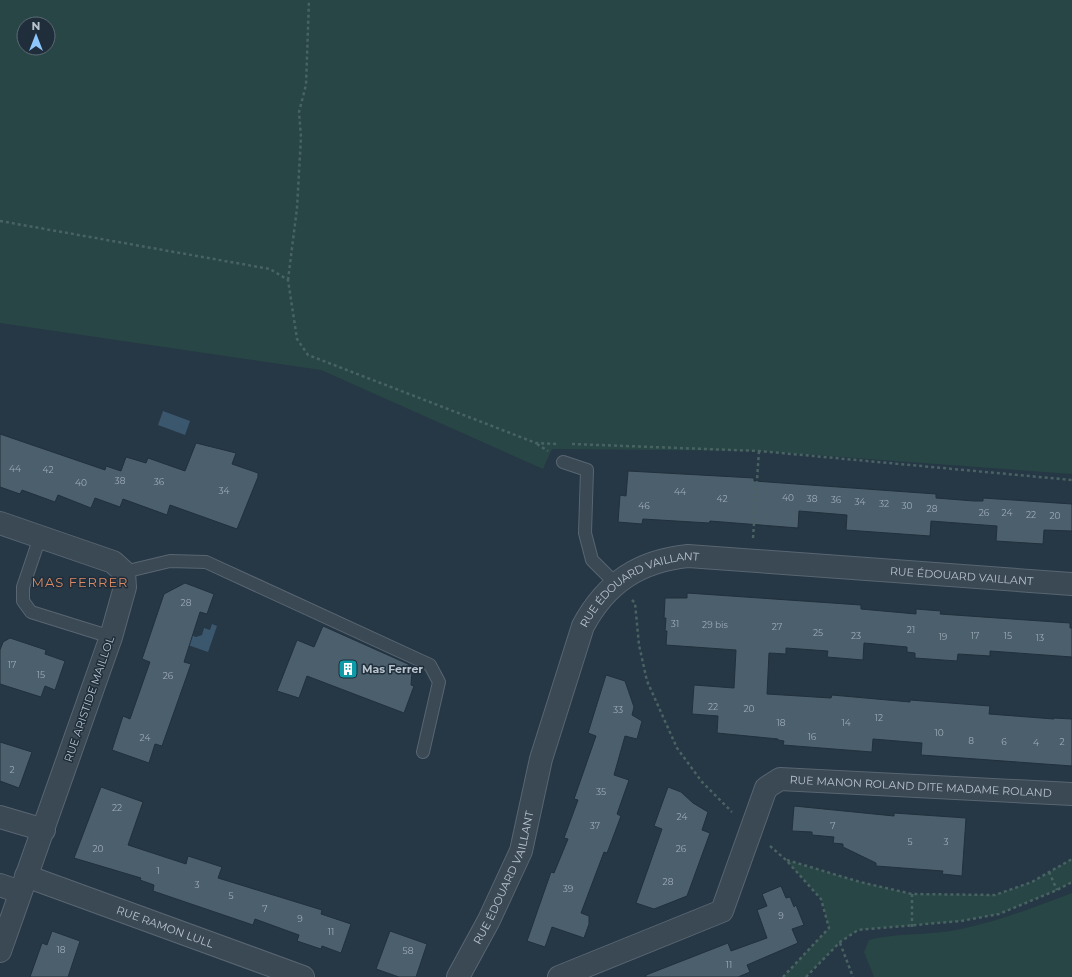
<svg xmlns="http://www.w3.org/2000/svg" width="1072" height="977" viewBox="0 0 1072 977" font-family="Montserrat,sans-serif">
<rect width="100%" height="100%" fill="#263745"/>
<g fill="#284645" fill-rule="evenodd">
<path d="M0 0H1072V474L759 451 552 449 543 469 321 370 0 323ZM24 24H48V48H24Z"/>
<path d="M1072 859V882L1057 890 999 914 961 921 858 930 840 942 806 977H783L829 928 821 899 786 860 860 882 912 894 995 895 1032 882Z"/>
<path d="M1072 893V977H874L864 952 869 940C899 932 930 936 961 929 999 921 1035 907 1072 893Z"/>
</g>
<g fill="#3b576e">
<path d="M163 411 190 421 185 435 158 425Z"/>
<path d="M212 624 217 626 208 652 185 644 189 634 196 637 202 635 204 628 210 630Z"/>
</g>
<g fill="#4c5f6d" stroke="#21303c">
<path d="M0 434 105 470 106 466 121 471 126 457 146 463 148 458 185 471 196 443 236 453 232 464 258 473V477L237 529 170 505 167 515 123 499 120 507 95 498 91 508 58 495 55 502 22 490 20 494 0 487Z"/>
<path d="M628 471 754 478V481L936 494V498L974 501H983V498L1072 504V531L1044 530 1043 544 996 541 997 526 931 521 930 536 846 530 847 515 799 511 798 528 710 521 709 523 643 519 642 524 618 522 620 495 626 496Z"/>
<path d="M185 583 214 594 207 614 200 612 184 662 191 664 162 746 155 744 149 763 112 750 123 716 130 719 150 662 142 659 164 594Z"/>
<path d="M687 593 861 605V609L916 614V609L941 611 940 614 1070 623V628H1072V657L990 651V656L958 654 957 661 915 658V653L907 652V647L864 643 863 660 827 657 828 651 786 648V654L769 653 767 694 831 698 832 695 910 702V700L990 706 989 714 1054 719V718L1072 719V766L921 755 922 743 873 739 872 752 783 745 784 741 778 740V739L717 733 718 716 692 714 694 685 734 688 736 650 666 645 667 631H665L666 618H664L665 598H687Z"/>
<path d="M323 626 408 664 412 671 411 685 414 686 404 713 307 676 299 698 277 691 297 640 314 647Z"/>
<path d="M10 638 46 650 45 654 65 661 55 690 45 686 41 697 0 684V650L3 642Z"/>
<path d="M606 675 625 681 634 707 632 715 642 721 637 739 625 736 614 775 629 780 617 814 621 816 607 853 604 852 581 913 589 916V924L584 938 552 927 545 947 527 941 551 872 554 873 568 839 564 838 578 800 574 799 596 736 588 733Z"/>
<path d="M0 742 32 752 19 788 0 781Z"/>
<path d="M101 787 143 802 128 845 186 864 188 856 222 867 218 878 322 910 321 914 351 924 341 953 322 946 321 949 297 941 299 935 255 919 253 925 153 891 154 885 140 880 141 878 74 858Z"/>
<path d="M668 787 681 792 693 803 708 812 702 830 710 833 687 896 654 909 636 903 662 829 654 826Z"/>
<path d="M794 806 894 816V813L966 818 962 876 942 874 943 871 876 866V863L843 847V844L833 843 834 837 812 835V832L792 831Z"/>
<path d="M781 886 786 898 790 897 794 907 796 905 804 925 792 929 798 943 747 965 750 972 738 977H646V975L728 943 731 951 767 938 757 910 767 906 762 894Z"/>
<path d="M52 931 80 941 68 977H30L42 943 47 945Z"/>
<path d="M390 931 427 944 416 977H399L376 969Z"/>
</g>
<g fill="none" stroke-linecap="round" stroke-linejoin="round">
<defs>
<g id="service">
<path d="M563 462 587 470 585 533 592 560 615 583"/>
<path d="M40 537 23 587V601L31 612 111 637"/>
<path d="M124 572 170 561 206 562 430 665 439 682 423 752"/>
</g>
<g id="minor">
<path d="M0 523 113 562 124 572 125 587 111 637 0 951"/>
<path d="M0 817 44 830"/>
<path id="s1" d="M26 876 303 977"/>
<path d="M0 885 20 892"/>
<path id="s2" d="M458 977 489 920 521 851 541 759 583 626C606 583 639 561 688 556L1072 584"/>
<path id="s3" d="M559 977 722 911 766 788 780 779 1072 794"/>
</g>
</defs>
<use href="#service" stroke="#596672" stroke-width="14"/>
<use href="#minor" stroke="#596672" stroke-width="24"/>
<g stroke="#496363" stroke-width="2.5" stroke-dasharray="3 3" stroke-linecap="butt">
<path d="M0 221 270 269 288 280 297 339 308 355 536 443 557 444"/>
<path d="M288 280 297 208 301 137 299 112 306 85 309 0"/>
<path d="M537 444 548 451"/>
<path d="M572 444 759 451 1072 480"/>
<path d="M753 538 759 451"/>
<path d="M632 600 635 603 639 645 647 681 677 748 702 782 732 812"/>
<path d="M770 846 786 860 821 899 829 928 783 977"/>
<path d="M787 860 860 882 912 894 995 895 1032 882 1072 859"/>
<path d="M1049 872 1057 890"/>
<path d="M912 927V894"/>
<path d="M840 943 853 977"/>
<path d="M806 977 840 942 858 930 961 921 999 914 1057 890 1072 882"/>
</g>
<use href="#service" stroke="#3b4954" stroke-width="12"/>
<use href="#minor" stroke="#3b4954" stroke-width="22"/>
</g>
<defs>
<symbol id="building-square" viewBox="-11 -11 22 22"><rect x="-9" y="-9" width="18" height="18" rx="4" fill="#0f9aa8" stroke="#1f2e3a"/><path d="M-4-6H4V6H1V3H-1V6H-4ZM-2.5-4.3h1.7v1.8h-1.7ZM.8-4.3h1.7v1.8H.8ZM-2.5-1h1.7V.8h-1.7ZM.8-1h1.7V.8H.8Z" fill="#fff"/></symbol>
</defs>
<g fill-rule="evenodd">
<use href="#building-square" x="337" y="658" width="22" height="22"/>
</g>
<g text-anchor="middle" stroke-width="3" stroke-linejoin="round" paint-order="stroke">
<g font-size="9" fill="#9daab6">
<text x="15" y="472">44</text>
<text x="48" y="473">42</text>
<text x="120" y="484">38</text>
<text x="159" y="485">36</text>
<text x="81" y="486">40</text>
<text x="224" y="494">34</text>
<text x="680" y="495">44</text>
<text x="788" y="501">40</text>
<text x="722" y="502">42</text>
<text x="812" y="502">38</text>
<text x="836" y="503">36</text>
<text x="860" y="505">34</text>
<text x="884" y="507">32</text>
<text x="644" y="509">46</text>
<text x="907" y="509">30</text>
<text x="932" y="512">28</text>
<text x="984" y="516">26</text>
<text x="1007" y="516">24</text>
<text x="1031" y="518">22</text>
<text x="1055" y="519">20</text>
<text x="186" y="606">28</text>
<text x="675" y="627">31</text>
<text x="715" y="628">29 bis</text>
<text x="777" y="630">27</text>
<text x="911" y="633">21</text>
<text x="818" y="636">25</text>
<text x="856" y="639">23</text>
<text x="975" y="639">17</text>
<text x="1008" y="639">15</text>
<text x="943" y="640">19</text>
<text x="1040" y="641">13</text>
<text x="12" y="668">17</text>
<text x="41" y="678">15</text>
<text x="168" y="679">26</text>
<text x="713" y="710">22</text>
<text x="749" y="712">20</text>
<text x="618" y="713">33</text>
<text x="879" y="721">12</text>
<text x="781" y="726">18</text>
<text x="846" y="726">14</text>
<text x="939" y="736">10</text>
<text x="812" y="740">16</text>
<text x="145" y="741">24</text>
<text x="971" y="744">8</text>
<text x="1004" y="745">6</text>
<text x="1062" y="745">2</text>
<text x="1036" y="746">4</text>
<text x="12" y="773">2</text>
<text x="601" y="795">35</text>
<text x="117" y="811">22</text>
<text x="682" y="820">24</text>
<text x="595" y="829">37</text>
<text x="833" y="829">7</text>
<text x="910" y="845">5</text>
<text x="946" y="845">3</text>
<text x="98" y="852">20</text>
<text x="681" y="852">26</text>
<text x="158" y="874">1</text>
<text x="668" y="885">28</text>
<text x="197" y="888">3</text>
<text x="568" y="892">39</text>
<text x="231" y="899">5</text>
<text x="265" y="912">7</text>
<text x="781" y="919">9</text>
<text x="300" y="922">9</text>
<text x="331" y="935">11</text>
<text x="61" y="953">18</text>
<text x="408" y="954">58</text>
<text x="729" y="968">11</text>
</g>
<g font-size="11" fill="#b8c3ce" stroke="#1f2e3a">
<text dy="4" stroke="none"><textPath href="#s2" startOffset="781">RUE ÉDOUARD VAILLANT</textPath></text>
<text dy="4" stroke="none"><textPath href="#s2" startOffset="446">RUE ÉDOUARD VAILLANT</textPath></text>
<text transform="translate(89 699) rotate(-71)" y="4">RUE ARISTIDE MAILLOL</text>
<text dy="4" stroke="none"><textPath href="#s3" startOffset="464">RUE MANON ROLAND DITE MADAME ROLAND</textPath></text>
<text dy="4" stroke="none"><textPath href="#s2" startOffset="110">RUE ÉDOUARD VAILLANT</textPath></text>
<text dy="4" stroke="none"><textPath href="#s1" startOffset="148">RUE RAMON LULL</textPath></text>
</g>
<g font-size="11" font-weight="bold" fill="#b8c3ce" stroke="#1f2e3a" text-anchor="start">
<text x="362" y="673">Mas Ferrer</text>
</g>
<g font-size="13" letter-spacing="1" fill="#db8a66" stroke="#1f2e3a">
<text x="80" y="587">MAS FERRER</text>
</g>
</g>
<g transform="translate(36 36)"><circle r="19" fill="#1f2e3a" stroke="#5c6a75"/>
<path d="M0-3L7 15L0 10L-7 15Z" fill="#8ec7fd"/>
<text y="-6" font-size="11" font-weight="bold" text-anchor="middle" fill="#b8c3ce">N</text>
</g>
</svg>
